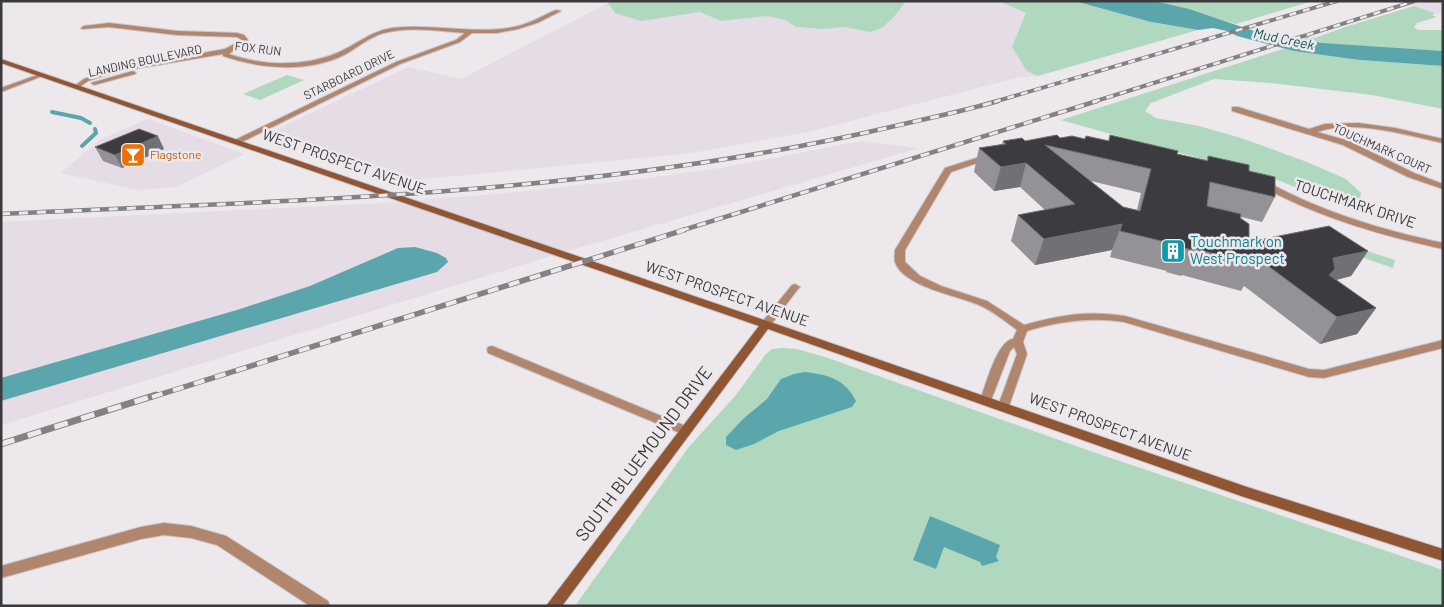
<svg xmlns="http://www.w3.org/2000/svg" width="1444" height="607" viewBox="0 0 1444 607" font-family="Barlow,sans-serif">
<rect width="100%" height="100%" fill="#ece8ec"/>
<g fill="#e5dce6">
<path d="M906 1H999L1026 13 1027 71 1038 76 1020 77 808 132 692 153 415 180 266 134 409 67 461 79 608 3 615 13 684 14 700 12 721 21 767 16 785 20 796 27 822 29 844 27 870 32 882 28 894 17Z"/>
<path d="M1424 1H1443V15L1411 5Z"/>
<path d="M148 119 244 154 176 187 137 190 61 173 101 139Z"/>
<path d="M861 141 919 148 561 253 1 425V222L382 203 497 194 641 179 727 167Z"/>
</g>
<g fill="#afd8bf">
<path d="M609 1H906L894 17 882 28 870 32 844 27 822 29 796 27 785 20 767 16 721 21 700 12 641 21 615 13 608 3Z"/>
<path d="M999 1H1073L1151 22 1198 30 1038 76 1027 71 1012 47 1026 13Z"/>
<path d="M1154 1H1312L1236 24Z"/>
<path d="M1414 6 1435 13 1432 15 1437 17 1417 23 1414 27 1418 30H1443V51L1353 46 1360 60 1443 66V109L1372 95 1271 83 1214 79 1151 103 1145 111 1156 118 1199 126 1241 138 1307 162 1346 179 1361 193 1359 206 1335 203 1265 175 1157 147 1061 120 1308 41 1290 37 1303 34 1315 38 1345 27Z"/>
<path d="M287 75 304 80 260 100 243 94Z"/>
<path d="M1364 250 1395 260 1393 268 1361 257Z"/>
<path d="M783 348 797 349 825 357 1090 451 1443 570V606H575L688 448 736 395 765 355 772 349Z"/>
</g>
<g fill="#5ba6ac">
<path d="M1074 1H1154L1189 9 1251 30 1322 43 1443 51V66L1360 60 1294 51 1237 36 1227 31 1213 28 1198 30 1151 22Z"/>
<path d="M415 247 437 253 446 258 448 262 437 272 1 401V378L237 310 310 286 398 248Z"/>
<path d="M805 372C829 375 845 379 856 401L852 407 779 431 754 444 736 450 726 445V437L743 419 767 399 781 379 794 374Z"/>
<path d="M930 516 1000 545 996 557 999 561 982 566 980 562 944 547 936 569 913 560Z"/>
</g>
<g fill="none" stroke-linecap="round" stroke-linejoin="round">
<g stroke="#5ba6ac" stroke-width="4">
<path d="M52 112 81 118 90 123"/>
<path d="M82 146 96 133 95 129"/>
</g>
<defs>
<g id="minor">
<path d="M556 10 561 11 537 23 518 29 497 33H472L460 42 400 64 238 144H235V140L396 62 456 40 465 33C439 31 410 26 384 33 369 37 357 48 344 55 308 73 260 69 223 56V54L116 72 88 81 78 88 73 87 84 79 113 69 225 49 242 40 237 37 177 35 109 27 82 29 81 28 84 26 109 23 177 31 237 33 244 35 248 40 229 54C262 66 304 67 337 53 356 45 371 31 392 28 432 23 474 35 514 27 529 24 542 16 556 10Z"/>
<path d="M133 71 136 73 135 74 94 85 91 83Z"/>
<path d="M40 74 45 75 1 92V88Z"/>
<path d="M1232 107H1238L1309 129 1325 124 1358 123 1395 128 1443 139V143C1405 135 1355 119 1317 132L1349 141 1414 173 1443 184V189L1408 177 1343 145 1232 111Z"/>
<path d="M989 154 993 156 992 158 951 172 905 250V262L920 276 941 286 987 301 1024 325C1060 315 1088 310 1125 316L1309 369 1324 370 1443 340V348L1324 378 1309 377 1124 322C1090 317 1060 321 1027 331L1023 342 1027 354 1008 409 1004 410 1000 409 998 406 1017 354 1014 347 1010 351 990 403H982L980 400C986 385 997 341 1013 339L1017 330C1005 321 993 311 979 305 958 296 902 286 895 262 894 258 895 253 895 250L945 168Z"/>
<path d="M1261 182H1267C1322 212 1381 230 1443 243V249C1379 235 1318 217 1261 186Z"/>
<path d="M795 284 800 287 798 289 770 326H762L761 324 762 322 792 285Z"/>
<path d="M492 346 688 427 690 430 688 433 684 435 680 433 488 353 487 350 488 347Z"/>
<path d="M164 523 191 526 226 536 328 601 330 606H310L217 545 191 538 164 535 141 539 1 578V566L141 527Z"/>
</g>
<path id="secondary" d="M1 59 770 322 1247 487 1443 549V561L1241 496 768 329 562 606H546L759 326 1 63Z"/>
</defs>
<use href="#minor" stroke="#c9c5c9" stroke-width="2"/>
<use href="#secondary" stroke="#c9c5c9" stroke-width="2"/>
<use href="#minor" fill="#b0866f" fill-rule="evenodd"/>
<use href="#secondary" fill="#905532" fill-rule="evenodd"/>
<defs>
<g id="rail-far3">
<path d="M994 102 1337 1"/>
<path d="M1093 102 1415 1"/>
</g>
<g id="rail-far2">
<path d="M1 214C300 200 602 195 895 126 929 118 964 111 998 101"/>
<path d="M680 231 1097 101"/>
</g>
<path id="rail-far1" d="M152 397 684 230"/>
<path id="rail" d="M1 444 156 395"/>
</defs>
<use href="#rail-far3" stroke="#848184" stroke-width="4"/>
<use href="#rail-far2" stroke="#848184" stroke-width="4.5"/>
<use href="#rail-far1" stroke="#848184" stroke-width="5.5"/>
<use href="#rail" stroke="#848184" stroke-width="7"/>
<use href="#rail-far3" stroke="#ece8ec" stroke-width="2.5" stroke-dasharray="7" stroke-linecap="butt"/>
<use href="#rail-far2" stroke="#ece8ec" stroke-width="3" stroke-dasharray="9" stroke-linecap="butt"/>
<use href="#rail-far1" stroke="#ece8ec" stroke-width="4" stroke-dasharray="11" stroke-linecap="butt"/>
<use href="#rail" stroke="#ece8ec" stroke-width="5" stroke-dasharray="14" stroke-linecap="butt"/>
</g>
<g fill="#949296" fill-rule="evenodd">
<path d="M1110 135 1177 154 1207 160 1208 156 1249 171 1275 197 1262 222 1241 217 1249 242 1368 251 1351 276 1337 280 1376 308 1357 334 1320 344 1244 286 1241 291 1182 275 1181 276 1166 272 1167 271 1110 257 1112 250 1035 265 1011 241 1018 215 1045 210 1020 187 994 191 974 172 979 148 1002 144 1003 141H1025L1060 138 1085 139 1108 141ZM1091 181 1141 193 1137 210 1123 207Z"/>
<path d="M95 147 164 149 122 168 103 161Z"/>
</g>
<g fill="#717074">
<path d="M158 136 164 149 122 168 115 155Z"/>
<path d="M1026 163 1020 187 994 191 1001 167Z"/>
<path d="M1122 224 1112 250 1035 265 1044 239Z"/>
<path d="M1368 251 1351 276 1327 282 1319 296 1313 301 1324 283 1333 258Z"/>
<path d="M1376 308 1357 334 1320 344 1337 317Z"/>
</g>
<g fill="#3c3c40" stroke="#717074" fill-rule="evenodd">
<path d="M139 129 158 136 115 155 95 147Z"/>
<path d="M1057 135 1060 138 1072 136 1085 139 1086 136 1109 141 1110 135 1178 151 1177 154 1208 161V156L1249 165V171L1275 177V197L1210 182 1207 206 1241 214 1240 218 1249 224V242L1329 226 1368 251 1333 258 1335 269 1329 275 1376 308 1337 317 1256 257 1255 265 1193 248V250L1178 247V245L1120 231 1122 224 1044 239 1018 215 1075 204 1026 163 1001 167 979 148 1006 144 1003 141 1022 138 1025 141ZM1045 145 1151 169 1140 211 1123 207Z"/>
</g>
<defs>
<symbol id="bar-square" viewBox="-11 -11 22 22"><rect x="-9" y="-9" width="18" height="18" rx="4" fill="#e8710a" stroke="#ece8ec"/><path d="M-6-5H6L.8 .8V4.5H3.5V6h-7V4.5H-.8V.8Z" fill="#fff"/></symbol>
<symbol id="building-square" viewBox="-11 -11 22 22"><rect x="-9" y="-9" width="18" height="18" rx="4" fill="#0f9aa8" stroke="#ece8ec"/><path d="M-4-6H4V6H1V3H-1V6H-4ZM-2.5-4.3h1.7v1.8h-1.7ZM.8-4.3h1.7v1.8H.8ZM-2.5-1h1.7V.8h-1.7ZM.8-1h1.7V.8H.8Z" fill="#fff"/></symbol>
</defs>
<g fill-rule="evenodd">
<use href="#bar-square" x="119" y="141" width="28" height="28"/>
<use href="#building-square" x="1159" y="237" width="28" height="28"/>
</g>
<g text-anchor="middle" stroke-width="5" stroke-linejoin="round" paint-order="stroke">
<g font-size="12" fill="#3b393b" stroke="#ece8ec">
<text transform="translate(258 49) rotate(7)" y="4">FOX RUN</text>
<text transform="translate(145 61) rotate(-12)" y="4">LANDING BOULEVARD</text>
<text transform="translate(349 75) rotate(-26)" y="4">STARBOARD DRIVE</text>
<text transform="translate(1382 149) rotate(24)" y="4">TOUCHMARK COURT</text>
</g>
<g font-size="12" fill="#c56008" stroke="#ece8ec" text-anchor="start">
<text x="150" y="159">Flagstone</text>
</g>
<g font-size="14" font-style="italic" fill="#13555a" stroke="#ece8ec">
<text transform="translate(1284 39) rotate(12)" y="5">Mud Creek</text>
</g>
<g font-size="15" fill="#3b393b" stroke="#ece8ec">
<text transform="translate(344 162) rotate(19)" y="5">WEST PROSPECT AVENUE</text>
<text transform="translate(1355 204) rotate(18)" y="5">TOUCHMARK DRIVE</text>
<text transform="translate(727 294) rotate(19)" y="5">WEST PROSPECT AVENUE</text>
<text transform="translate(1110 427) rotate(20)" y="5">WEST PROSPECT AVENUE</text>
</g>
<g font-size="15" fill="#0d838f" stroke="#ece8ec" text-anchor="start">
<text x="1190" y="247">Touchmark on<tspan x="1190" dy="17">West Prospect</tspan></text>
</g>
<g font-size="18" fill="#3b393b" stroke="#ece8ec">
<text transform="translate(644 454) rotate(-53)" y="6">SOUTH BLUEMOUND DRIVE</text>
</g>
</g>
<rect width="1444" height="607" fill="none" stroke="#3b393b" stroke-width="5"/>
</svg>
